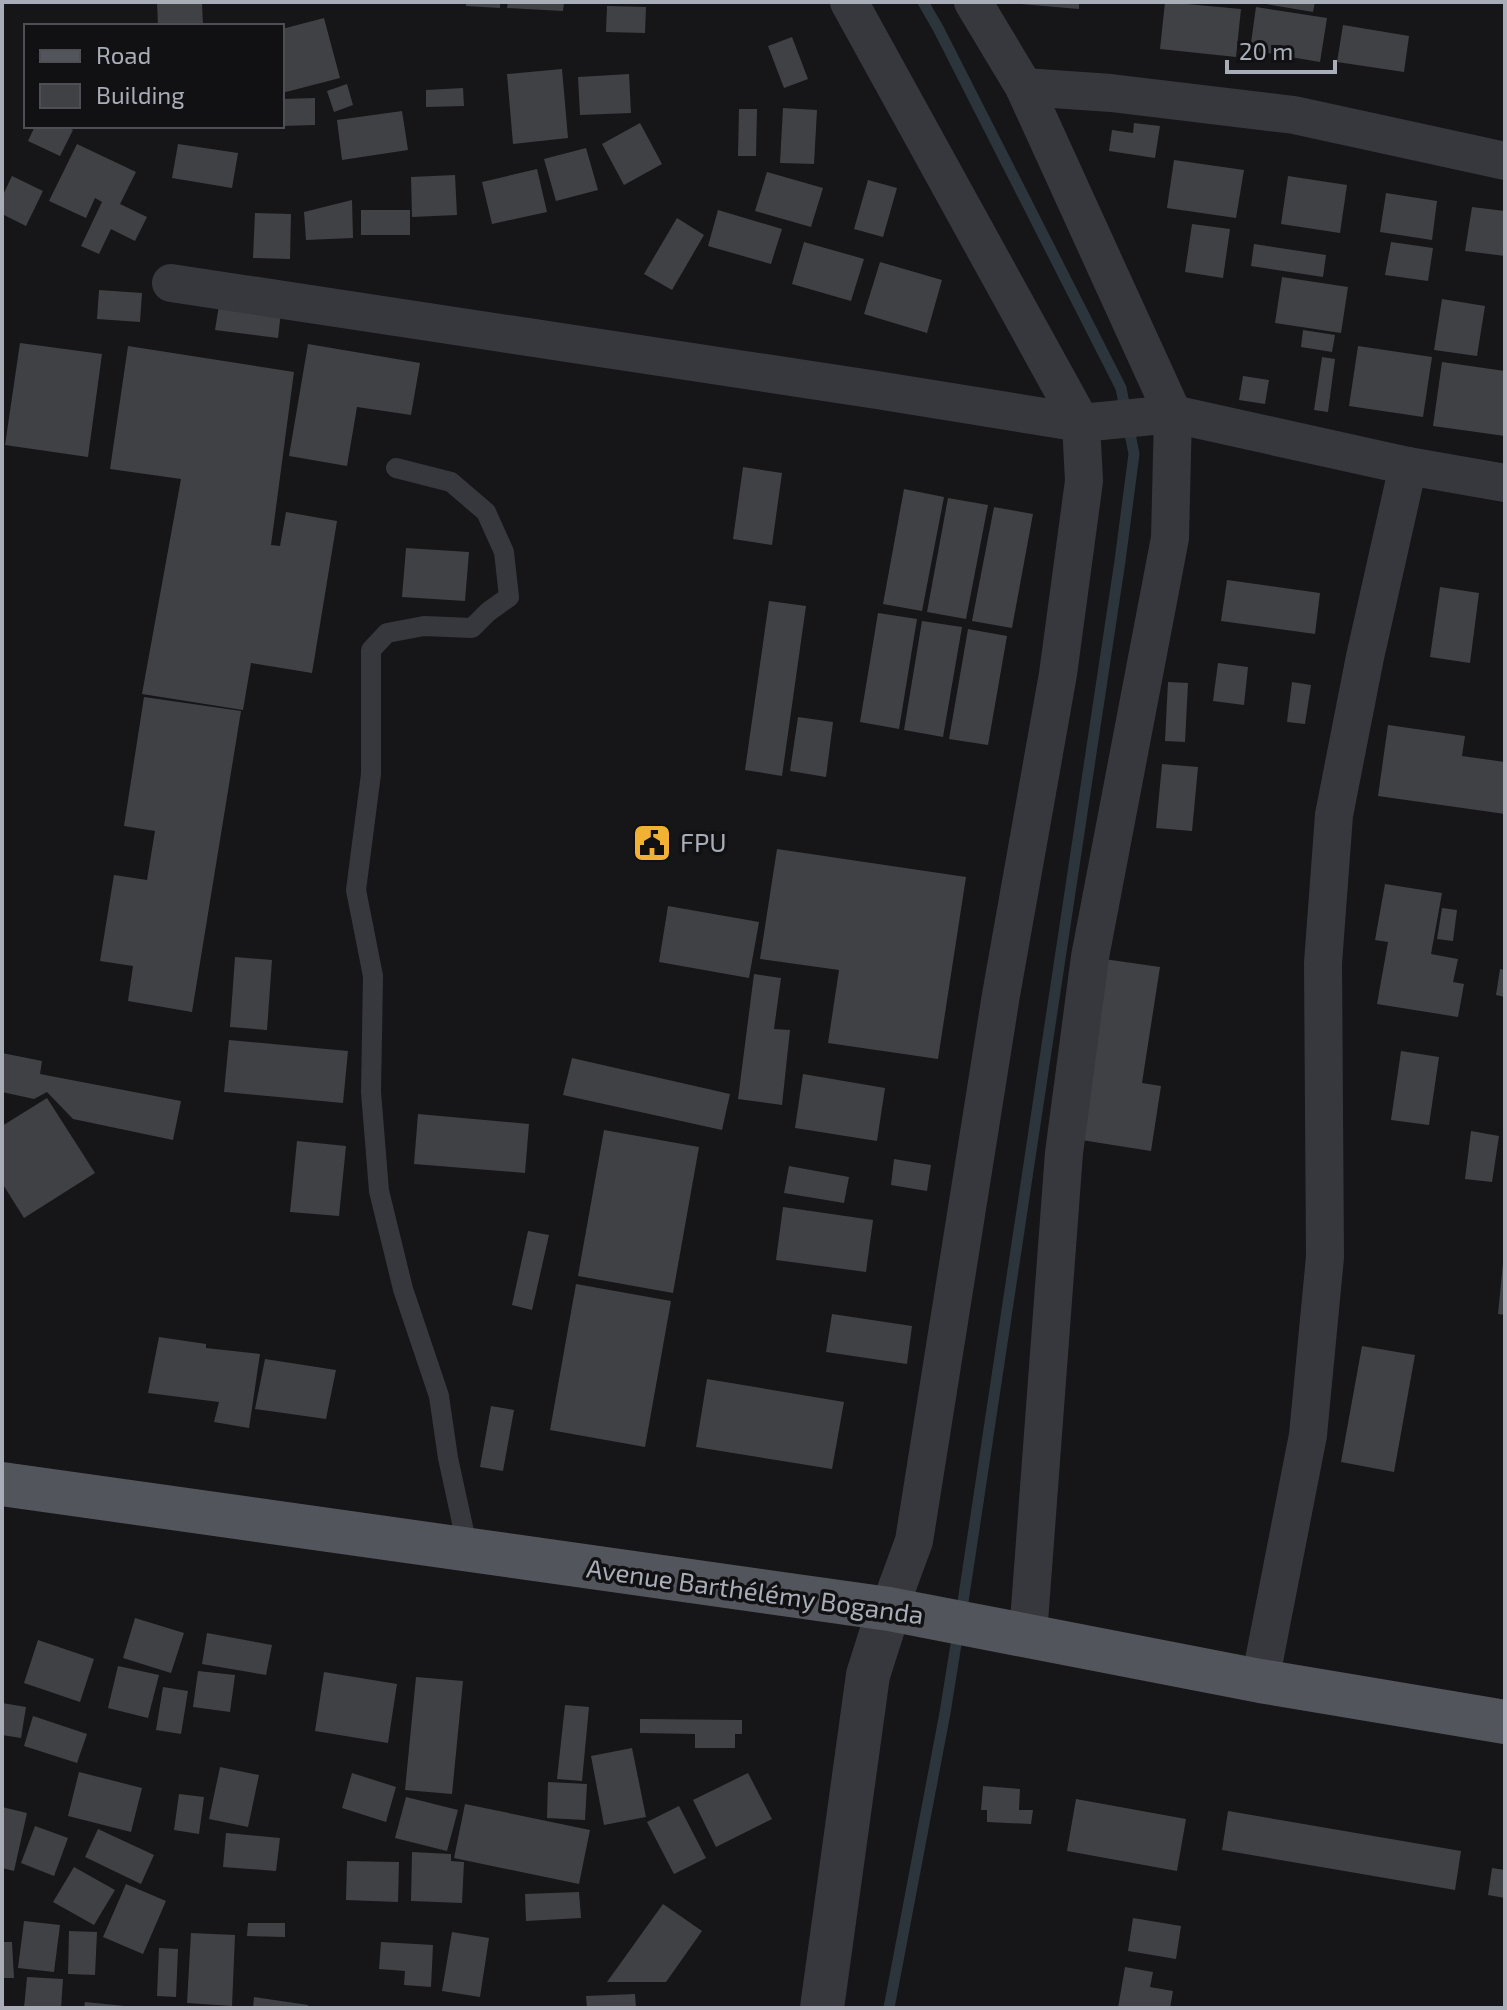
<svg xmlns="http://www.w3.org/2000/svg" width="1507" height="2010" viewBox="0 0 1507 2010" font-family="'Exo 2',sans-serif">
<rect width="100%" height="100%" fill="#161618"/>
<g fill="none" stroke-linecap="round" stroke-linejoin="round">
<g stroke="#2c353c" stroke-width="11">
<path d="M923 2 938 28 1121 388 1134 454 1120 561 961 1615"/>
<path d="M889 2008 945 1713 958 1632"/>
</g>
</g>
<g fill="#404145">
<path d="M157 2H202L203 26H158Z"/>
<path d="M466 2H500V8L466 6Z"/>
<path d="M508 2H564L563 11 507 8Z"/>
<path d="M1021 2H1079V9L1021 4Z"/>
<path d="M1165 2 1241 9 1236 57 1160 49Z"/>
<path d="M1267 2H1315L1313 12 1266 4Z"/>
<path d="M607 6 646 7 645 33 606 32Z"/>
<path d="M1256 7 1327 18 1320 62 1250 50Z"/>
<path d="M324 18 340 78 282 93V29Z"/>
<path d="M1343 25 1409 36 1404 72 1337 62Z"/>
<path d="M792 37 808 79 784 88 768 46Z"/>
<path d="M562 69 568 138 513 144 507 74Z"/>
<path d="M629 74 631 113 580 115 578 77Z"/>
<path d="M347 84 353 105 334 112 327 91Z"/>
<path d="M463 88 464 106 426 107V90Z"/>
<path d="M315 98V125L282 126V99Z"/>
<path d="M783 108 817 110 814 164 780 163Z"/>
<path d="M739 109H757L756 156H738Z"/>
<path d="M402 111 408 150 342 160 337 120Z"/>
<path d="M640 123 662 164 624 185 602 144Z"/>
<path d="M1134 123 1160 126 1155 158 1109 151 1112 130 1133 133Z"/>
<path d="M35 126H64L73 130 60 156 28 141Z"/>
<path d="M77 144 136 172 120 204 147 217 135 241 111 229 99 254 81 246 102 202 95 198 86 218 49 201Z"/>
<path d="M178 144 238 153 232 188 172 178Z"/>
<path d="M586 148 598 190 556 201 544 159Z"/>
<path d="M1174 160 1244 170 1236 218 1167 208Z"/>
<path d="M537 169 547 212 492 224 482 182Z"/>
<path d="M767 172 823 188 811 227 755 211Z"/>
<path d="M455 175 457 215 412 217 411 177Z"/>
<path d="M12 176 43 191 26 226 2 214V197Z"/>
<path d="M1288 176 1347 185 1340 233 1281 224Z"/>
<path d="M868 180 897 188 883 237 854 229Z"/>
<path d="M1386 193 1437 201 1432 240 1380 232Z"/>
<path d="M352 200 353 238 306 240 304 212Z"/>
<path d="M1472 207 1505 211V256L1465 251Z"/>
<rect x="361" y="210" width="49" height="25"/>
<path d="M718 210 782 229 771 264 708 246Z"/>
<path d="M255 213 291 214 290 259 253 258Z"/>
<path d="M677 218 704 235 672 290 644 274Z"/>
<path d="M1192 224 1230 229 1223 278 1185 272Z"/>
<path d="M804 242 864 259 851 301 792 284Z"/>
<path d="M1391 242 1433 248 1428 281 1385 275Z"/>
<path d="M1254 244 1326 255 1323 277 1251 266Z"/>
<path d="M880 262 942 280 927 333 864 314Z"/>
<path d="M1282 277 1348 287 1341 333 1275 323Z"/>
<path d="M99 290 142 293 140 322 97 319Z"/>
<path d="M1442 299 1485 306 1477 356 1434 350Z"/>
<path d="M219 305 281 312 278 338 215 330Z"/>
<path d="M1303 330 1335 335 1332 352 1301 347Z"/>
<path d="M20 343 102 354 88 457 5 445Z"/>
<path d="M308 344 420 363 411 415 357 407 347 466 289 456Z"/>
<path d="M128 346 294 372 271 545 280 546 286 512 337 521 312 673 251 663 243 710 142 694 181 479 110 469Z"/>
<path d="M1358 346 1432 357 1423 417 1349 406Z"/>
<path d="M1322 357 1335 359 1328 412 1314 410Z"/>
<path d="M1442 362 1505 371V436L1433 426Z"/>
<path d="M1243 376 1269 380 1265 404 1239 400Z"/>
<path d="M743 467 782 473 772 545 733 539Z"/>
<path d="M904 489 944 497 922 611 883 604Z"/>
<path d="M948 498 988 505 966 619 927 612Z"/>
<path d="M994 507 1033 514 1012 628 972 621Z"/>
<path d="M406 548 469 552 465 601 402 597Z"/>
<path d="M1227 580 1320 593 1315 634 1221 621Z"/>
<path d="M1440 587 1479 593 1470 663 1430 657Z"/>
<path d="M769 601 806 606 782 776 745 770Z"/>
<path d="M878 613 917 619 899 729 860 722Z"/>
<path d="M922 621 962 627 943 737 904 730Z"/>
<path d="M968 629 1007 636 988 745 949 739Z"/>
<path d="M1218 663 1248 667 1244 705 1213 701Z"/>
<path d="M1168 682 1188 683 1185 742 1165 741Z"/>
<path d="M1292 682 1311 685 1305 724 1287 722Z"/>
<path d="M144 697 241 711 192 1012 128 1001 133 966 100 961 114 875 147 880 155 831 124 826Z"/>
<path d="M798 717 833 722 826 777 790 771Z"/>
<path d="M1388 725 1465 736 1462 756 1505 762V814L1378 796Z"/>
<path d="M1162 764 1198 767 1192 831 1156 828Z"/>
<path d="M777 849 966 877 938 1059 828 1043 839 970 760 959Z"/>
<path d="M1385 884 1442 893 1431 954 1458 959 1453 982 1464 984 1458 1017 1377 1004 1388 942 1375 940Z"/>
<path d="M668 906 759 922 749 978 659 962Z"/>
<path d="M1442 908 1457 910 1453 941 1437 939Z"/>
<path d="M235 957 272 960 267 1030 230 1027Z"/>
<path d="M1104 959 1160 967 1142 1083 1161 1086 1151 1151 1075 1139Z"/>
<path d="M1500 969 1505 970V997L1496 995Z"/>
<path d="M754 974 781 978 774 1029 790 1030 782 1105 738 1099Z"/>
<path d="M229 1040 348 1051 343 1103 224 1092Z"/>
<path d="M1401 1051 1439 1057 1429 1125 1391 1120Z"/>
<path d="M2 1053 42 1061 40 1074 181 1101 173 1140 73 1119 47 1092 34 1099 2 1092Z"/>
<path d="M572 1058 730 1094 722 1130 563 1095Z"/>
<path d="M803 1074 885 1088 877 1141 795 1128Z"/>
<path d="M47 1098 95 1173 24 1218 2 1183V1126Z"/>
<path d="M418 1114 529 1124 525 1173 414 1164Z"/>
<path d="M604 1130 699 1147 673 1293 578 1276Z"/>
<path d="M1471 1131 1499 1136 1492 1182 1465 1179Z"/>
<path d="M297 1141 346 1146 339 1216 290 1212Z"/>
<path d="M894 1159 931 1165 927 1191 891 1185Z"/>
<path d="M789 1166 849 1177 844 1203 784 1193Z"/>
<path d="M783 1207 873 1220 866 1272 776 1260Z"/>
<path d="M528 1231 549 1235 532 1310 512 1305Z"/>
<path d="M1503 1263H1505V1315L1498 1314Z"/>
<path d="M576 1284 671 1301 645 1447 550 1430Z"/>
<path d="M832 1314 912 1326 907 1364 826 1352Z"/>
<path d="M159 1337 206 1344V1348L260 1354 249 1428 214 1422 219 1402 148 1393Z"/>
<path d="M1362 1346 1415 1355 1394 1472 1341 1462Z"/>
<path d="M265 1359 336 1370 326 1419 255 1409Z"/>
<path d="M707 1379 844 1402 832 1469 696 1447Z"/>
<path d="M491 1406 514 1410 503 1471 480 1467Z"/>
<path d="M135 1618 184 1633 171 1673 123 1658Z"/>
<path d="M207 1633 272 1645 266 1675 202 1664Z"/>
<path d="M38 1640 94 1659 80 1702 24 1683Z"/>
<path d="M118 1666 159 1675 148 1718 108 1708Z"/>
<path d="M198 1671 235 1675 230 1712 193 1707Z"/>
<path d="M324 1672 397 1684 388 1743 315 1731Z"/>
<path d="M416 1677 463 1681 452 1794 405 1790Z"/>
<path d="M163 1687 188 1691 181 1734 156 1730Z"/>
<path d="M2 1703 26 1707 21 1738 2 1735Z"/>
<path d="M565 1705 589 1707 582 1781 557 1779Z"/>
<path d="M33 1716 87 1734 77 1763 24 1746Z"/>
<path d="M640 1719 742 1720V1734H735V1748H695V1734L640 1733Z"/>
<path d="M632 1748 646 1817 604 1825 591 1756Z"/>
<path d="M220 1767 259 1775 248 1827 209 1819Z"/>
<path d="M79 1772 142 1788 131 1832 68 1816Z"/>
<path d="M352 1773 396 1787 386 1822 342 1808Z"/>
<path d="M748 1773 772 1819 716 1847 693 1800Z"/>
<path d="M548 1782 587 1784 585 1820 547 1818Z"/>
<path d="M983 1786 1020 1789 1019 1810H1033L1031 1824 987 1822V1810H981Z"/>
<path d="M179 1794 204 1797 199 1834 174 1830Z"/>
<path d="M406 1797 458 1810 447 1851 395 1838Z"/>
<path d="M1076 1799 1186 1819 1177 1871 1067 1851Z"/>
<path d="M465 1804 590 1830 579 1884 454 1858Z"/>
<path d="M679 1806 706 1858 674 1874 647 1822Z"/>
<path d="M2 1807 27 1813 14 1871 2 1868Z"/>
<path d="M1228 1811 1461 1851 1455 1890 1222 1850Z"/>
<path d="M35 1826 68 1838 54 1876 21 1863Z"/>
<path d="M98 1829 154 1855 141 1884 85 1857Z"/>
<path d="M226 1833 280 1838 276 1871 223 1867Z"/>
<path d="M412 1852 451 1854V1861L464 1862 462 1903 411 1901Z"/>
<path d="M347 1861 399 1862 398 1902 346 1900Z"/>
<path d="M74 1867 115 1890 94 1925 53 1902Z"/>
<path d="M1492 1868 1505 1870V1898L1488 1895Z"/>
<path d="M126 1884 166 1901 143 1954 103 1937Z"/>
<path d="M579 1892 581 1918 526 1921 525 1894Z"/>
<path d="M663 1904 702 1931 666 1982H607Z"/>
<path d="M1133 1918 1181 1926 1176 1959 1128 1951Z"/>
<path d="M24 1921 60 1925 54 1972 18 1968Z"/>
<path d="M248 1923H285V1937L247 1936Z"/>
<path d="M69 1931 97 1932 95 1975 68 1974Z"/>
<path d="M452 1932 489 1938 480 1997 442 1991Z"/>
<path d="M191 1933 235 1935 232 2006 187 2003Z"/>
<path d="M2 1942H12L14 1978H2Z"/>
<path d="M381 1942 433 1945 431 1987 404 1985 405 1971 379 1969Z"/>
<path d="M159 1948 178 1949 176 1997 157 1996Z"/>
<path d="M1125 1967 1153 1972 1150 1987 1173 1991 1170 2008H1118Z"/>
<path d="M27 1977 63 1979 61 2008H24Z"/>
<path d="M635 1994 636 2008H587L586 1996Z"/>
<path d="M254 1997 308 2005V2008H253Z"/>
<path d="M85 2002 125 2006V2008H84Z"/>
</g>
<g fill="none" stroke-linecap="round" stroke-linejoin="round">
<path stroke="#37383d" stroke-width="20" d="M396 468 451 482 486 512 504 552 509 597 488 612 472 628 424 626 387 633 371 650V774L356 890 373 976 371 1092 379 1191 403 1289 439 1396 448 1458 468 1550"/>
<g stroke="#37383d" stroke-width="38">
<path d="M849 2 1081 423 1084 481 1058 674 1001 995 914 1541 889 1609"/>
<path d="M973 2 1024 87 1173 414 1170 538 1090 957 1064 1153 1028 1635"/>
<path d="M1024 87 1111 93 1294 115 1505 161"/>
<path d="M171 283 877 390 1081 423 1173 414 1408 466 1505 483"/>
<path d="M1260 1681 1308 1435 1325 1257 1323 963 1334 815 1365 657 1408 466"/>
</g>
<path stroke="#37383d" stroke-width="44" d="M822 2008 868 1675 889 1609"/>
<path stroke="#53555c" stroke-width="44" d="M2 1484 889 1609 1260 1681 1505 1722"/>
</g>
<defs>
<symbol id="civic-square" viewBox="-11 -11 22 22"><rect x="-9" y="-9" width="18" height="18" rx="4" fill="#f2b134" stroke="#111113"/><path d="M-.6-6.5H3V-4.5H.6V-3L4-1V1h2V6H-6V1h2V-1L-.6-3ZM-1.2 2.5V6h2.4V2.5Z" fill="#111"/></symbol>
</defs>
<g fill-rule="evenodd">
<use href="#civic-square" x="630" y="821" width="44" height="44"/>
</g>
<g text-anchor="middle" stroke-width="7" stroke-linejoin="round" paint-order="stroke">
<g font-size="26" fill="#a8adb8" stroke="#111113" text-anchor="start">
<text x="680" y="852">FPU</text>
</g>
<g font-size="26" fill="#a8adb8" stroke="#111113">
<text transform="translate(755 1592) rotate(8)" y="9">Avenue Barthélémy Boganda</text>
</g>
</g>
<rect width="1507" height="2010" fill="none" stroke="#a8adb8" stroke-width="8"/>
<rect x="24" y="24" width="260" height="104" fill="#111113" stroke="#4d4f55" stroke-width="2"/>
<rect x="40" y="50" width="40" height="12" fill="#53555c" stroke="#4d4f55" stroke-width="2"/>
<text x="96" y="64" font-size="24" fill="#a8adb8">Road</text>
<rect x="40" y="84" width="40" height="24" fill="#404145" stroke="#4d4f55" stroke-width="2"/>
<text x="96" y="104" font-size="24" fill="#a8adb8">Building</text>
<path d="M1227 60v12h108v-12" fill="none" stroke="#a8adb8" stroke-width="4"/>
<text x="1239" y="60" font-size="24" fill="#a8adb8" stroke="#111113" stroke-width="6" paint-order="stroke">20 m</text>
</svg>
